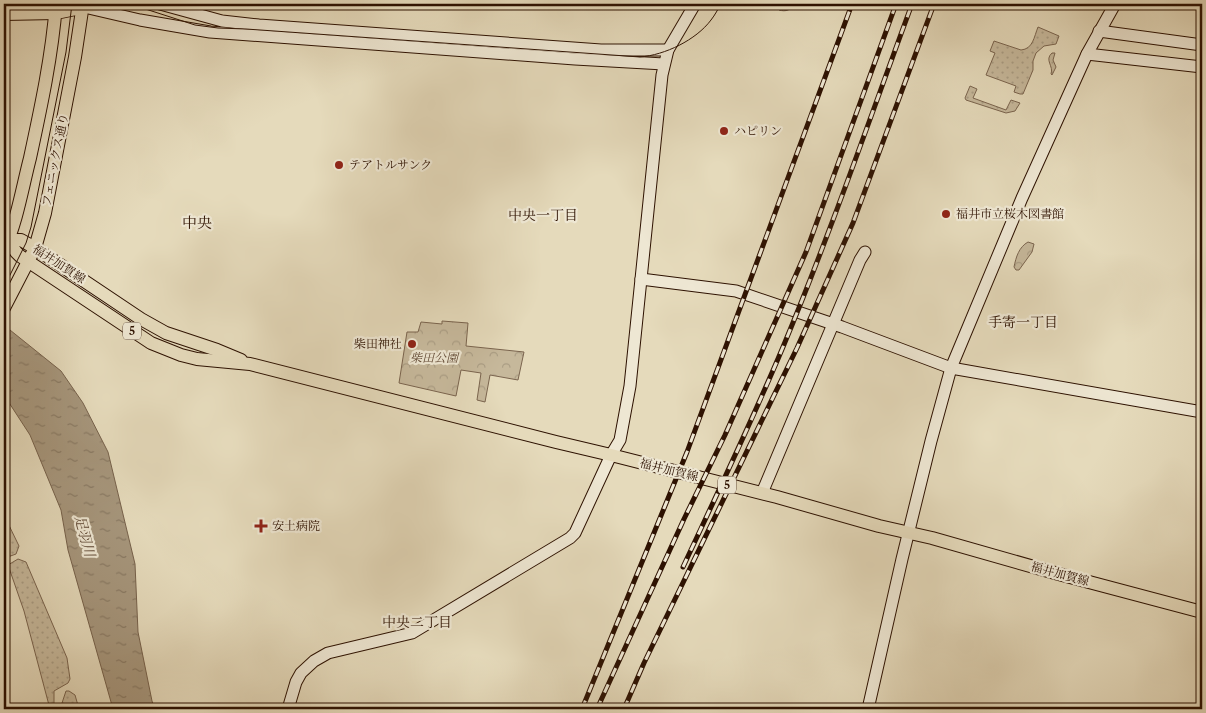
<svg xmlns="http://www.w3.org/2000/svg" width="1206" height="713" viewBox="0 0 1206 713" font-family="'Libre Caslon Text','Noto Serif JP',serif">
<defs>
<pattern id="grass-dots" width="8" height="8" patternUnits="userSpaceOnUse" patternTransform="scale(1.25)"><rect width="8" height="8" fill="#c6b89b"/><path d="M2 2h.1M6 6h.1" fill="none" stroke="#aa9d84" stroke-width="1.8" stroke-linecap="round"/></pattern>
<pattern id="forest-crowns" width="20" height="18" patternUnits="userSpaceOnUse" patternTransform="scale(1.25)"><rect width="20" height="18" fill="#c6b89b"/><path d="M2 6a3 3 0 1 1 6 0M12 15a3 3 0 1 1 6 0" fill="none" stroke="#aa9d84"/></pattern>
<pattern id="water-ripples" width="26" height="14" patternUnits="userSpaceOnUse" patternTransform="scale(1.25)"><rect width="26" height="14" fill="#a6967c"/><path d="M2 4q2-2 4 0t4 0M15 11q2-2 4 0t4 0" fill="none" stroke="#887963"/></pattern>
</defs>
<rect width="100%" height="100%" fill="#e5dabb"/>
<filter id="stains"><feTurbulence type="fractalNoise" baseFrequency=".004" numOctaves="4"/><feColorMatrix values="0 0 0 0 .2 0 0 0 0 .09 0 0 0 0 .02 0 0 0 .5 -.17"/></filter>
<radialGradient id="worn" r=".72"><stop offset=".6" stop-color="#630" stop-opacity="0"/><stop offset="1" stop-color="#630" stop-opacity=".3"/></radialGradient>
<g fill="url(#grass-dots)" stroke="#7a644e">
<path d="M774 4H794C791 10 786 12 779 10Z"/>
<path d="M1038 27 1059 36 1056 44 1044 46 1036 53 1033 61V70L1023 94H1020L1014 92 1016 86 986 75 995 53 990 51 994 41 1021 50C1033 49 1034 37 1038 27Z"/>
<path d="M1052 53H1055L1053 60 1056 67 1052 75 1051 74C1054 66 1044 60 1052 53Z"/>
<path d="M970 86 977 89 973 98 1006 110 1011 100 1020 103 1015 111 1006 113 966 100 965 98Z"/>
<path d="M4 515 19 546 16 554 5 558Z"/>
<path d="M18 559 26 562 67 658 70 679 68 683 54 691V709H50L24 611 8 565Z"/>
<path d="M66 691H69L75 695 79 709H60Z"/>
</g>
<g fill="url(#forest-crowns)" stroke="#7a644e">
<path d="M1028 242 1034 244 1032 252 1019 270H1016L1014 267C1016 257 1019 247 1028 242Z"/>
<path d="M442 321 468 323 466 346 524 352 518 380 490 375 485 402 477 400 481 373 461 370 456 396 399 383 407 332H418L421 322 442 324Z"/>
</g>
<path fill="url(#water-ripples)" stroke="#76614b" d="M10 330 61 371 83 403 108 452 135 564 138 632 152 701 155 709H113L68 550 61 510 30 435 4 395V341Z"/>
<g fill="none" stroke-linecap="round" stroke-linejoin="round">
<defs>
<g id="secondary">
<path d="M160 4 222 21 259 25 601 50H668"/>
<path d="M84 7 140 20 210 32 575 59 664 64"/>
<path d="M1099 31 1202 45"/>
<path d="M1087 54 1202 67"/>
<path d="M641 279 736 291 842 327 951 368 1202 412"/>
<path d="M762 493 860 260 865 252"/>
<path d="M288 709 296 682 301 673 314 661 328 653 412 633 570 538 575 533 611 455 620 440 630 386 662 75 668 50 695 4"/>
<path d="M868 709 902 559 931 441 951 368 1022 198 1087 54 1115 4"/>
</g>
<g id="primary">
<path d="M4 14 56 13 100 4"/>
<path d="M8 240 16 252 20 256 151 343 181 355 197 359 250 364 556 442 611 455 777 497 879 526 932 538 1055 573 1202 612"/>
<path d="M8 240H21L35 248 141 319 166 333 217 350 241 360"/>
<path d="M4 250C17 221 22 189 30 158 41 107 52 56 56 4"/>
<path d="M4 308 35 248 45 213 75 57 83 4"/>
</g>
</defs>
<use href="#secondary" stroke="#2d1101" stroke-width="13"/>
<use href="#primary" stroke="#2d1101" stroke-width="14"/>
<use href="#secondary" stroke="#eee7d3" stroke-width="11"/>
<use href="#primary" stroke="#e5dabb" stroke-width="12"/>
<g stroke="#2d1101" stroke-width="1">
<path d="M130 4 195 25 218 28 246 29 640 57C665 55 696 40 711 20 715 15 718 9 721 4"/>
<path d="M4 287 26 243 31 227 66 52 72 4"/>
</g>
<defs>
<g id="rail">
<path d="M683 567C717 494 752 421 783 347 830 234 870 118 912 4"/>
<path d="M582 709 687 452 852 4"/>
<path d="M597 709 684 519 725 435 806 252 896 4"/>
<path d="M624 709 644 663 797 348 853 223 934 4"/>
</g>
</defs>
<use href="#rail" stroke="#2d1101" stroke-width="5"/>
<use href="#rail" stroke="#eee7d3" stroke-width="3" stroke-dasharray="9" stroke-linecap="butt"/>
</g>
<g fill="#8f2418" stroke="#eee7d3" stroke-width="2">
<circle cx="724" cy="131" r="5"/>
<circle cx="339" cy="165" r="5"/>
<circle cx="946" cy="214" r="5"/>
<circle cx="412" cy="344" r="5"/>
<path d="M258.5 518.5h5v5h5v5h-5v5h-5v-5h-5v-5h5z"/>
</g>
<g text-anchor="middle" stroke-width="4.5" stroke-linejoin="round" paint-order="stroke">
<g fill="#eee7d3" stroke="#675140" stroke-width="1">
<rect x="123" y="322.5" width="18" height="17" rx="4"/>
<rect x="718" y="476.5" width="18" height="17" rx="4"/>
</g>
<g font-size="11" font-weight="bold" fill="#2d1101">
<text x="132" y="335">5</text>
<text x="727" y="489">5</text>
</g>
<g font-size="12" fill="#2d1101" stroke="#eee7d3" text-anchor="start">
<text x="734" y="135">ハピリン</text>
<text x="349" y="169">テアトルサンク</text>
<text x="956" y="218">福井市立桜木図書館</text>
<text x="402" y="348" text-anchor="end">柴田神社</text>
<text x="272" y="530">安土病院</text>
</g>
<g font-size="12" fill="#2d1101" stroke="#eee7d3">
<text transform="translate(55 160) rotate(-79)" y="4">フェニックス通り</text>
<text transform="translate(59 264) rotate(33)" y="4">福井加賀線</text>
<text transform="translate(669 470) rotate(14)" y="4">福井加賀線</text>
<text transform="translate(1060 574) rotate(15)" y="4">福井加賀線</text>
</g>
<g font-size="12" font-style="italic" fill="#634b37" stroke="#eee7d3">
<text x="434" y="362">柴田公園</text>
</g>
<g font-size="14" fill="#2d1101" stroke="#eee7d3">
<text x="543" y="220">中央一丁目</text>
<text x="1023" y="327">手寄一丁目</text>
<text x="417" y="627">中央二丁目</text>
</g>
<g font-size="14" font-style="italic" fill="#5d4632" stroke="#eee7d3">
<text transform="translate(85 536) rotate(75)" y="5">足羽川</text>
</g>
<g font-size="15" fill="#2d1101" stroke="#eee7d3">
<text x="197" y="228">中央</text>
</g>
</g>
<rect width="1206" height="713" fill="none" stroke="#e5dabb" stroke-width="20"/>
<rect x="5" y="5" width="1196" height="703" fill="none" stroke="#2d1101" stroke-width="2.5"/>
<rect x="10" y="10" width="1186" height="693" fill="none" stroke="#2d1101"/>
<rect width="100%" height="100%" filter="url(#stains)"/>
<rect width="100%" height="100%" fill="url(#worn)"/>
</svg>
